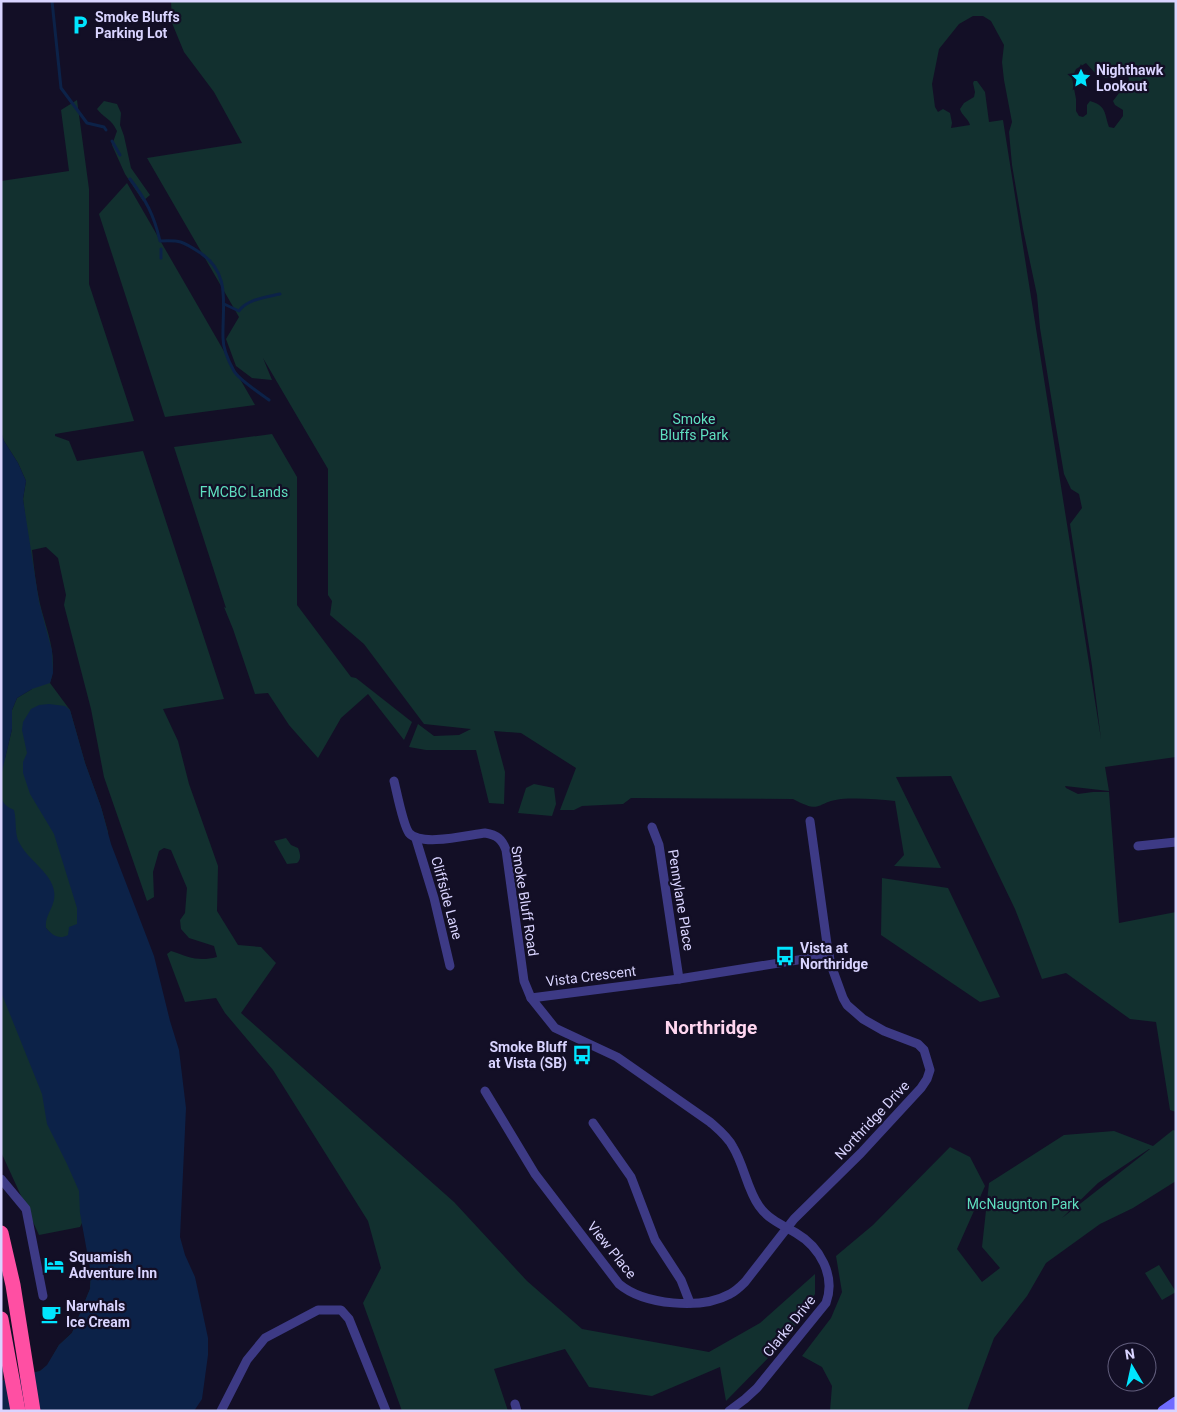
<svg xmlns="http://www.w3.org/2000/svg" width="1177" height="1412" viewBox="0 0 1177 1412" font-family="Roboto,sans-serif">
<rect width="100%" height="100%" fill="#130f26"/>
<g fill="#12302f" fill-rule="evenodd">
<path d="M171 1H1176V757L1105 767 1109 791 1065 786 1066 788 1078 794 1093 792H1109L1119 923 1176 912V1112L1170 1110 1156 1022 1130 1019 1066 973 1042 979 1015 909 951 776 896 777 941 868 894 866 904 855 895 801C877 799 859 798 841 799 815 802 823 815 793 799L631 798 623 804 582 806 574 810H560L576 768 521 733 494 731 505 772 504 804 489 803 476 750H426L409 747 418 724 434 736 459 735 471 729 424 724 364 644 330 615 332 601 328 595V469L263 358 272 380 252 378 236 366 226 339 239 317 147 158 242 143 214 92 184 52 172 23ZM973 16H983L991 21 1004 45 1002 62 1004 80 1012 122 1009 132 1012 165 1023 229 1037 295 1040 328 1054 415 1064 474 1071 489 1079 494 1082 508 1070 524 1092 666 1101 739 1003 120 989 122 985 92 977 81H974L973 83 975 92 974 97 964 103 960 109C962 116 968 118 970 125L951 128 952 123 950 113 943 109 938 112 935 107 932 84 939 49 959 24ZM1086 63 1096 74 1106 78 1123 73 1128 76 1129 80 1113 101 1115 105 1123 110V116L1114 128 1109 127C1104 113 1107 106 1090 101L1087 105V114L1083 117 1079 116 1076 111V99L1072 78 1076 69Z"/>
<path d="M77 100 89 189V284L134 421 55 434V436L69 441 77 461 143 451 224 699 163 709 178 741 189 784 218 866 217 911 238 945 261 947 276 963 241 1013 454 1202 527 1281 582 1329 709 1352 760 1323 815 1274V1294L800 1320 777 1349 726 1401 720 1367 652 1396 589 1387 565 1349 494 1369 508 1411H402L363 1303 381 1268 368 1221 273 1070 225 1013 216 998 185 1002 167 954 171 951C189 957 198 962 217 957L214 946 189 938 181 929 180 920 185 913 187 888 171 850 164 848 159 851 153 872 154 897 147 901 104 777 91 709 64 605 66 595 58 558 46 547 32 550C34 568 36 587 40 604 46 629 59 657 50 683L70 710 85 763 101 807 108 832 96 984 1 878V758H5L12 729V710L17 698 32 689 26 525 23 499 26 481 18 463 4 441 1 432V181L69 171 61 110Z"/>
<path d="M104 101 117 104 121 113 120 125 124 136 131 168 150 195 143 201 125 174 112 145 117 131C111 118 105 119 97 109Z"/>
<path d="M127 183 255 405 165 417 99 214Z"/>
<path d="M272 434 297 477V605L351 677 356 678 412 722 404 740 368 694 341 718 318 758 289 725 268 693 255 694 233 629 224 607 226 608 174 447Z"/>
<path d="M534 784 554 788 556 804 552 816 518 813 526 788Z"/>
<path d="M286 838 291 845 298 848C300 853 302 859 297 863L287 864 274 841Z"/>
<path d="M882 878 948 888 1000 997 980 1002 881 935Z"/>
<path d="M1 964 77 1160 101 1341 1 1400V1381L40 1371 47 1366 59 1345 72 1333 90 1289 91 1274 90 1260 82 1223 80 1227 39 1235 1 1152Z"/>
<path d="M1173 1130 1176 1131V1181L1133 1208 1100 1224 1046 1263 1027 1296 994 1338 967 1411H830L832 1386 822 1367 802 1356 831 1318 842 1292 836 1256 873 1225 950 1147 970 1157 985 1186 957 1249 982 1282 1000 1268 982 1247 989 1183 1064 1135 1114 1131 1153 1146ZM1149 1149H1150L1062 1218 1098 1183Z"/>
<path d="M1159 1265 1176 1292 1162 1300 1145 1273Z"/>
</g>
<g fill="#0c2248">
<path d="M1 432 4 441 18 463 26 481 23 499 39 602 52 651 53 673 50 683 32 689 17 698 12 710V729L1 776Z"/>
<path d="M49 704 65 706 70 710 85 763 101 807 111 844 154 956 170 1021 179 1050 186 1108 180 1237 185 1255 195 1277 208 1338V1355L202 1399 194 1411H1V1381L40 1371 47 1365 59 1345 72 1333 90 1289 91 1274 80 1213 79 1191 67 1164 47 1124 42 1094 1 992V796C3 804 7 807 14 810 17 821 14 835 20 844 28 859 49 872 53 887 59 905 44 913 46 928 52 935 59 940 68 935L69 927 77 924V908L54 834 30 794 23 773V762L27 753 22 730 23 722 31 709 39 705Z"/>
</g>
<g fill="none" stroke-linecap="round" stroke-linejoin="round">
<g stroke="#0c2248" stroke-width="3">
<path d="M52 1 61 88 87 123 104 127 106 130"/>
<path d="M112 141 120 155"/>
<path d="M130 179C146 200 154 215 160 241 180 240 182 241 199 252 232 273 222 305 223 338 223 348 229 362 234 371 239 380 260 393 269 400"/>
<path d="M161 249V258"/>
<path d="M224 304 239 311C247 299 267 297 280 294"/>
</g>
<g stroke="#3d3a85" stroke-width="9">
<path d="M394 781C397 793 403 825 409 833 421 847 468 835 485 833 497 835 502 839 506 850L524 981 531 998"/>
<path d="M652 827 659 845 679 979"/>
<path d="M416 839 434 898 450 966"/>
<path d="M1138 846 1176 842"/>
<path d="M485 1091 535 1174 619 1284C644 1305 701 1310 730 1294 736 1291 740 1287 745 1282L794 1219 861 1153 921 1088 927 1079 930 1070 924 1050 918 1044 884 1031 863 1019 847 1005 843 998 831 965 827 944 810 821"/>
<path d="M593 1123 631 1177 655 1240 681 1280 690 1303"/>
<path d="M1 1179 26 1209 43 1296"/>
<path d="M515 1404 517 1411"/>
<path d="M221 1411 247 1360 265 1338 318 1310H341L349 1319 386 1411"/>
<path d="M729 1411 745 1399 757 1388 826 1303C836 1276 820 1247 796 1233 782 1225 768 1219 759 1206 747 1189 744 1165 733 1147 728 1137 718 1129 710 1122L617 1057 555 1028 531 998 679 979 829 955"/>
</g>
<path stroke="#6f6bff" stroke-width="11" d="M1163 1411 1176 1402"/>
<g stroke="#ff4fa3" stroke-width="15">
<path d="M1 1233 13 1285 33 1411"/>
<path d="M1 1319 18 1411"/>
</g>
</g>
<defs>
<symbol id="parking-bare" viewBox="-9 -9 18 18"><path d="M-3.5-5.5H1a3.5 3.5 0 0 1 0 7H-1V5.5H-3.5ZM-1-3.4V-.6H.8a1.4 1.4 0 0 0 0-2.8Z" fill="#00e5ff" stroke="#130f26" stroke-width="2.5" paint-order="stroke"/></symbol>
<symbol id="sight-bare" viewBox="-9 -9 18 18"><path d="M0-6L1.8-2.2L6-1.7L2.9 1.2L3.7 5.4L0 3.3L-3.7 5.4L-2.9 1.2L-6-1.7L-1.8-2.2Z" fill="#00e5ff" stroke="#130f26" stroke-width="2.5" paint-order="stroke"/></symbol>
<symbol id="bus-bare" viewBox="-9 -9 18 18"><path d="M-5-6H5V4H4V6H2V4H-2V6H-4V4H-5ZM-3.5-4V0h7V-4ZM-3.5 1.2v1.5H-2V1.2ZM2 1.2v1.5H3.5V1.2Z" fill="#00e5ff" stroke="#130f26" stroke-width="2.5" paint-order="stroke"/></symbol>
<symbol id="hotel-bare" viewBox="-9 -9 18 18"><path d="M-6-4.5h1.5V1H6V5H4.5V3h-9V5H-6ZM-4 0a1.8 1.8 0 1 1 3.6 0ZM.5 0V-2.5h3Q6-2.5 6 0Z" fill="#00e5ff" stroke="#130f26" stroke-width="2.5" paint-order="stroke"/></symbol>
<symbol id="cafe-bare" viewBox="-9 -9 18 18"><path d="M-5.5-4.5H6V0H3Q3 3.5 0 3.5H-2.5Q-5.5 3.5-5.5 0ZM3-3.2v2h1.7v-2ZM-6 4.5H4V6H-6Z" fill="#00e5ff" stroke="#130f26" stroke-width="2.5" paint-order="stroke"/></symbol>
</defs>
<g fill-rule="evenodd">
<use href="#parking-bare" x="66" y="11" width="28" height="28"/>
<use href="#sight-bare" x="1067" y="64" width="28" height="28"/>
<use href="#bus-bare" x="771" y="942" width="28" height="28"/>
<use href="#bus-bare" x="568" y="1041" width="28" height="28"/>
<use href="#hotel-bare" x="40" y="1251" width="28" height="28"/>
<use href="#cafe-bare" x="37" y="1300" width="28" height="28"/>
</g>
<g text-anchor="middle" stroke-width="4.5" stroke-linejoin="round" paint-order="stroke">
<g font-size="14" font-weight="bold" fill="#d9d4ff" stroke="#130f26" text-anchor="start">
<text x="95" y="22">Smoke Bluffs<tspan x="95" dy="16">Parking Lot</tspan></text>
<text x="1096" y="75">Nighthawk<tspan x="1096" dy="16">Lookout</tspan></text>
<text x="800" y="953">Vista at<tspan x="800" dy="16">Northridge</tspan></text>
<text x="567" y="1052" text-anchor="end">Smoke Bluff<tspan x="567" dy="16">at Vista (SB)</tspan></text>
<text x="69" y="1262">Squamish<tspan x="69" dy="16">Adventure Inn</tspan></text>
<text x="66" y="1311">Narwhals<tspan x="66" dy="16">Ice Cream</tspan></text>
</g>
<g font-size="14" fill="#5fe0c0" stroke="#130f26">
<text x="694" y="424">Smoke<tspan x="694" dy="16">Bluffs Park</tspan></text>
<text x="244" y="497">FMCBC Lands</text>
<text x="1023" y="1209">McNaugnton Park</text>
</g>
<g font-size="14" fill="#d9d4ff" stroke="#130f26">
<text transform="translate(447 898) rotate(75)" y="5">Cliffside Lane</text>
<text transform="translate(681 900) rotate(81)" y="5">Pennylane Place</text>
<text transform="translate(525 901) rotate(81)" y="5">Smoke Bluff Road</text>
<text transform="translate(591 976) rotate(-7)" y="5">Vista Crescent</text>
<text transform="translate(872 1120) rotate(-47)" y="5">Northridge Drive</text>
<text transform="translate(612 1250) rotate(51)" y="5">View Place</text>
<text transform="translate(789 1326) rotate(-51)" y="5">Clarke Drive</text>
</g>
<g font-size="19" font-weight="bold" fill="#ffd6f0" stroke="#130f26">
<text x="711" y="1034">Northridge</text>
</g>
</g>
<rect width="1177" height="1412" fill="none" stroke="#d9d4ff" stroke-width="5"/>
<g transform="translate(1132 1367) rotate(351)"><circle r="24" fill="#130f26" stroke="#625e7d"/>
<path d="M0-4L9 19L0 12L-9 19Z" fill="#00e5ff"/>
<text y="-8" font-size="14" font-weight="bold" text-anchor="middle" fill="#d9d4ff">N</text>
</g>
</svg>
